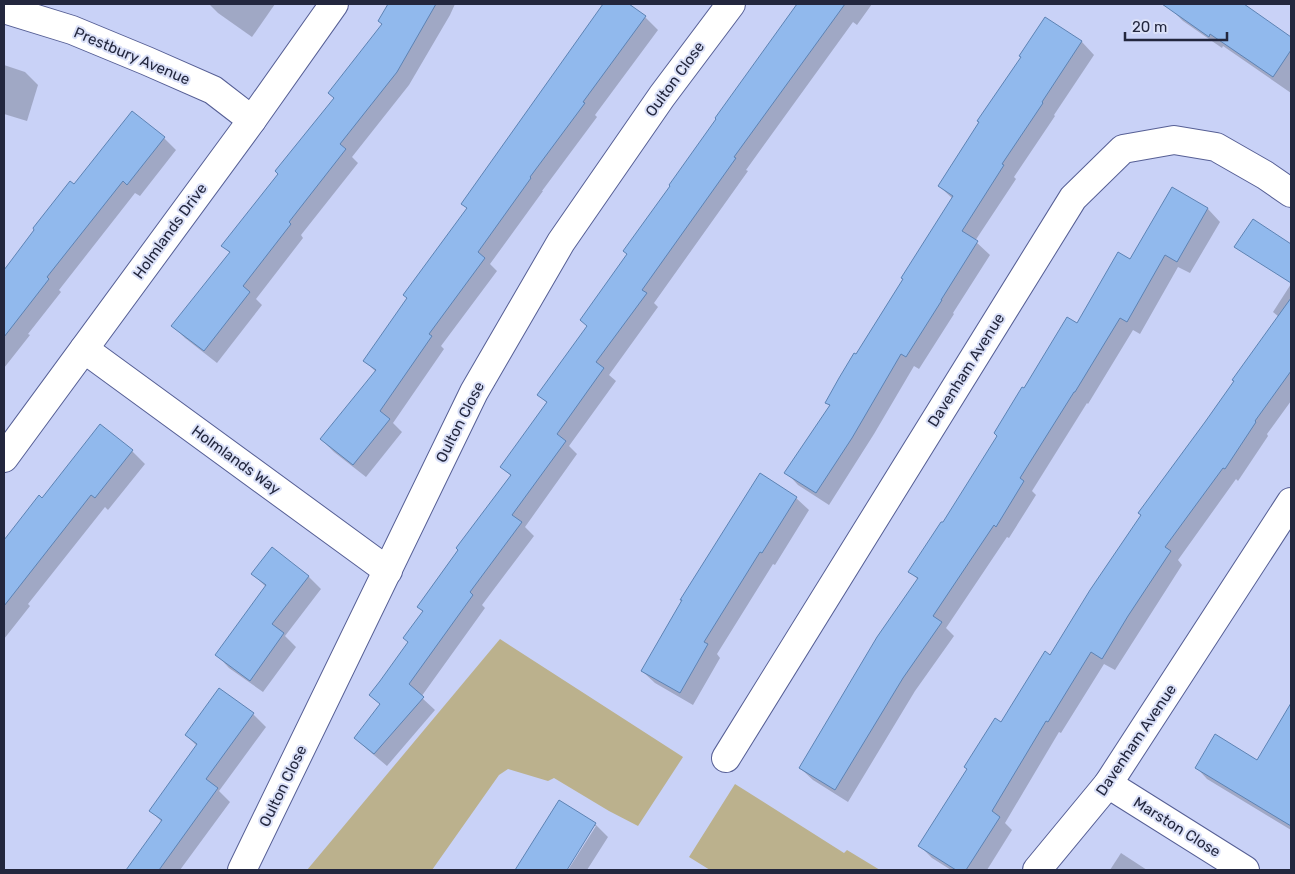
<svg xmlns="http://www.w3.org/2000/svg" width="1295" height="874" viewBox="0 0 1295 874" font-family="Rubik,sans-serif">
<rect width="100%" height="100%" fill="#c9d2f7"/>
<g fill="#bbb18d">
<path d="M500 639 683 757 638 826 609 811 554 778 548 781 508 769 499 775 432 870H307Z"/>
<path d="M735 784 844 853 847 850 880 870H710L689 857Z"/>
</g>
<g fill="#0003">
<path d="M209 4H275L252 37 218 13Z"/>
<path d="M390 4H455L450 15 409 85 352 157 358 163 301 235 303 238 256 299 262 305 217 363 185 338 173 326 230 253 223 246 280 174 335 99 383 25 380 21Z"/>
<path d="M605 4H627L645 17 658 30 595 115 597 117 542 191H543L490 264 497 271 441 346 444 349 393 423 402 432 366 477 334 452 321 439 376 372 365 361 468 209 462 203Z"/>
<path d="M798 4H872L857 25 853 22 746 170 748 171 654 303 658 307 609 375 616 381 569 446 577 454 525 527 534 536 482 605 485 608 421 697 435 710 387 766 368 750 355 738 381 705 371 695 409 643 423 612 418 606 511 476 502 467 547 403 539 395 588 327 629 255 718 119 716 118Z"/>
<path d="M1173 4H1236L1256 17 1258 15 1291 38V93L1223 46 1222 48 1183 21 1170 8Z"/>
<path d="M1045 18 1082 42 1094 55 1054 115 1055 116 1014 177 1016 179 975 241 990 255 953 313 954 314 919 369 914 366 874 434 829 505 798 485 786 472 830 406 827 402 953 199 939 186 1022 57Z"/>
<path d="M4 65 25 72 38 85 27 121 4 114Z"/>
<path d="M164 138 176 150 140 196 135 193 59 290 61 292 28 334 30 335 4 368V272L36 230 74 185Z"/>
<path d="M1172 189 1208 209 1220 222 1190 273 1178 267 1140 334 1133 330 1088 404 1087 403 1032 491 1036 495 1009 538 1007 537 946 628 954 636 915 691 848 802 813 780 800 768 918 580 910 571 943 524 998 436 1024 390 1130 261Z"/>
<path d="M1291 284V401L1267 434 1268 436 1238 481 1236 479 1178 560 1182 565 1115 670 1104 664 1061 733 1059 732 1005 823 1012 830 987 870H951L932 858 919 845 1001 723 1051 657 1206 422 1279 317 1273 312Z"/>
<path d="M132 451 145 464 108 510 105 507 28 604 30 606 4 639V542L39 497 42 500Z"/>
<path d="M796 498 809 510 775 565 773 564 717 654 720 658 693 705 655 683 642 671Z"/>
<path d="M253 574 309 577 321 589 285 636 296 647 263 692 229 668 217 655 266 587Z"/>
<path d="M219 690 253 714 266 727 219 791 230 802 180 870H127L162 822 151 811 197 746 186 735Z"/>
<path d="M1283 718 1291 723V830L1207 779 1196 767 1257 762Z"/>
<path d="M559 802 595 824 608 837 587 870H568L596 826H593L565 870H517Z"/>
<path d="M1121 853 1147 870H1110Z"/>
</g>
<g fill="#91b9ed" stroke="#5d83b4">
<path d="M388 4H436L397 72 340 144 346 149 289 222 291 224 243 286 250 292 204 351 171 326 230 252 221 246 278 174 275 171 334 98 328 93 382 24 378 21Z"/>
<path d="M603 4H629L646 16 583 102 585 103 530 177 531 178 478 252 485 258 429 334 432 336 380 411 390 419 353 465 320 439 376 370 363 361 407 298 403 295 467 208 461 204Z"/>
<path d="M797 4H845L734 157 736 158 642 290 647 293 596 362 604 368 557 434 566 441 512 515 522 522 470 592 473 595 409 684 424 697 374 754 354 738 380 704 369 695 380 681 408 642 403 638 423 611 417 607 458 550 456 548 511 475 500 467 547 402 537 395 587 326 580 320 627 254 623 251 670 186 669 185 716 119 715 118Z"/>
<path d="M1162 4H1244L1291 37V50L1273 77 1210 34 1209 37Z"/>
<path d="M1045 17 1082 41 1042 102 1043 103 1002 164 1004 165 962 231 978 241 941 300H942L906 357 901 354 852 438 816 493 784 473 830 405 825 403 839 378 854 353 856 354 903 279 901 278 953 196 938 186 979 122 977 121 1021 57 1019 56Z"/>
<path d="M132 111 165 137 127 185 123 181 47 277 49 279 4 337V270L34 230 33 228 70 181 74 184Z"/>
<path d="M1172 187 1208 208 1177 262 1165 255 1127 322 1120 318 1075 392H1074L1020 478 1024 481 996 527 994 525 933 616 942 622 903 678 835 790 799 768 877 637 918 578 908 572 941 522H943L997 436 994 433 1022 387 1024 388 1067 317 1077 323 1118 252 1130 259Z"/>
<path d="M1253 219 1291 244V283L1234 247Z"/>
<path d="M1291 298V371L1255 421 1256 422 1225 469 1223 468 1165 547 1171 551 1128 616 1102 659 1091 652 1048 722 1046 721 992 811 1000 817 966 870H956L918 846 967 769 964 767 995 718 1001 722 1045 651 1050 655 1090 590 1141 515 1138 513 1205 422 1234 381 1232 380Z"/>
<path d="M100 424 133 450 95 498 91 495 4 606V540L39 495 42 498Z"/>
<path d="M760 473 797 497 762 553 760 552 704 642 708 644 680 693 641 671 682 600H680Z"/>
<path d="M272 547 309 576 272 624 284 633 250 681 215 655 266 585 251 574Z"/>
<path d="M219 688 254 713 206 779 218 788 159 870H126L162 820 149 811 197 744 185 735Z"/>
<path d="M1291 703V826L1195 768 1215 734 1257 760Z"/>
<path d="M559 800 596 823 567 870H515Z"/>
</g>
<g fill="none" stroke-linecap="round" stroke-linejoin="round">
<defs>
<g id="minor">
<path d="M4 9 72 30 147 61 213 90 252 120"/>
<path d="M84 349 388 571"/>
<path d="M4 458 252 120 334 4"/>
<path d="M726 758 1073 198 1123 149 1174 140 1216 147 1265 175 1291 193"/>
<path d="M1108 784 1245 870"/>
<path d="M242 870 474 392 561 242 662 96 731 4"/>
<path d="M1037 870 1108 784 1291 502"/>
</g>
</defs>
<use href="#minor" stroke="#565f95" stroke-width="30"/>
<use href="#minor" stroke="#fff" stroke-width="28"/>
</g>
<g text-anchor="middle" stroke-width="4" stroke-linejoin="round" paint-order="stroke">
<g font-size="15" fill="#23273e" stroke="#dae0f8">
<text transform="translate(132 56) rotate(23)" y="5">Prestbury Avenue</text>
<text transform="translate(675 79) rotate(-54)" y="5">Oulton Close</text>
<text transform="translate(170 231) rotate(-54)" y="5">Holmlands Drive</text>
<text transform="translate(966 370) rotate(-58)" y="5">Davenham Avenue</text>
<text transform="translate(460 422) rotate(-63)" y="5">Oulton Close</text>
<text transform="translate(236 460) rotate(36)" y="5">Holmlands Way</text>
<text transform="translate(1136 740) rotate(-56)" y="5">Davenham Avenue</text>
<text transform="translate(283 786) rotate(-64)" y="5">Oulton Close</text>
<text transform="translate(1177 827) rotate(32)" y="5">Marston Close</text>
</g>
</g>
<rect width="1295" height="874" fill="none" stroke="#23273e" stroke-width="10"/>
<path d="M1125 32v8h102v-8" fill="none" stroke="#23273e" stroke-width="2.5"/>
<text x="1132" y="32" font-size="15" fill="#23273e" stroke="#dae0f8" stroke-width="4" paint-order="stroke">20 m</text>
</svg>
